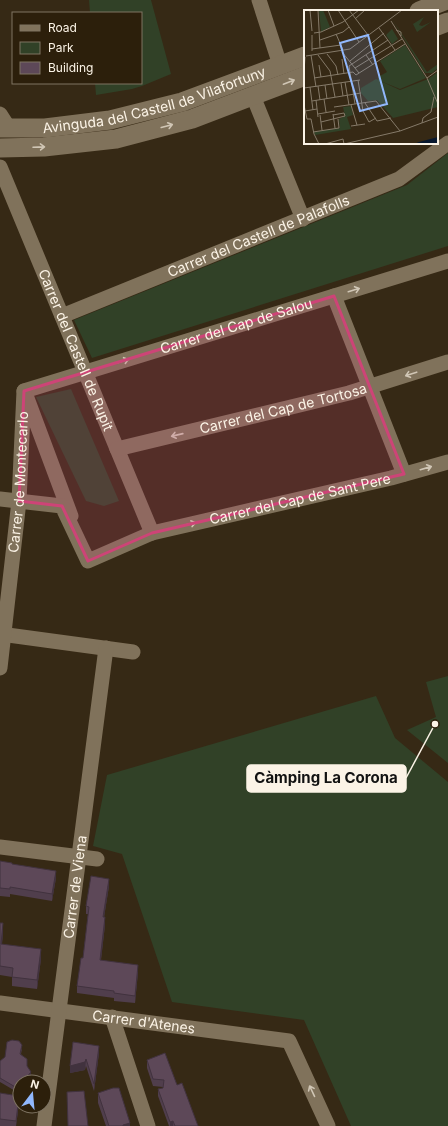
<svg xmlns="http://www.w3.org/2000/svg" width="448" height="1126" viewBox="0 0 448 1126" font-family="Inter,sans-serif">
<rect width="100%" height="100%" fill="#362915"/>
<g fill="#314127">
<path d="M89 0H151L171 74 142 86 132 89 96 95 95 83H141V13H90Z"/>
<path d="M448 153V246L92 358 74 320 407 185Z"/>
<path d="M71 389 119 501 104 506 86 501 36 397Z"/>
<path d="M448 676V763L407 730 436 717 426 682Z"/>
<path d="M376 696 395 738 448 782V1126H351L304 1020 172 1002 122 854 93 846 107 775Z"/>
</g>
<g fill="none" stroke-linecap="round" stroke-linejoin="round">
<g stroke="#80725b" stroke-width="15">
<path d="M259 0 280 65"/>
<path d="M253 96 303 219"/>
<path d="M0 114 9 128"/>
<path id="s1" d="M0 167 152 533"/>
<path d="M334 296 404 474"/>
<path id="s2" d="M62 316 399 179 448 143"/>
<path id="s3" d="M24 391 448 261"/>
<path d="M27 398 71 516"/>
<path id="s4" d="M117 449 349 393 448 362"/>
<path id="s5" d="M0 499 62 506 88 561 152 533 391 478 448 462"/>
<path d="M0 634 133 652"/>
<path id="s6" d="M0 668 19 501 24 391"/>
<path d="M0 847 97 859"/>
<path id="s7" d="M0 1003 289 1041 328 1126"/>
<path d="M112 1017 148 1126"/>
<path id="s8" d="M44 1126 106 648"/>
</g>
<g stroke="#80725b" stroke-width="19">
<path d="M419 11 447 0"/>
<path d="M437 26 448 22"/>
<path id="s9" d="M0 128H45L110 120 182 102 305 56"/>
<path d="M0 148 44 147 116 139 192 119 305 76"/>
</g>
</g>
<g fill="#503e4c">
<path d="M0 861 12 864 56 878 52 901 10 894V897L0 896Z"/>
<path d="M109 886 104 917 105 925 101 960 138 972 135 1003 114 1001V998L77 993V986L83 958 88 914H86V906Z"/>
<path d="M0 923 3 933 2 944 41 959 37 989 12 986V977L0 975Z"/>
<path d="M22 1049 21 1054 31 1076 26 1082H20V1088L17 1092 0 1082V1061Z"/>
<path d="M99 1053 94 1091 86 1066 85 1070 70 1073V1066Z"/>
<path d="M147 1060 177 1085 198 1126H169L158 1096V1089L163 1088V1087L153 1086 147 1068Z"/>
<path d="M0 1093 19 1103 16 1126H0Z"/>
<path d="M98 1093 130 1126H106L98 1103Z"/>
</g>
<g fill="#41323e">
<path d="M56 871V878L52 901V894Z"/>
<path d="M109 879V886L103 924V917Z"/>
<path d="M105 917V925L100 967V960Z"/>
<path d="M3 923V933L1 953V944Z"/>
<path d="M41 949V959L37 989V980Z"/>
<path d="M138 965V972L135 1003V996Z"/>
<path d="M99 1046V1053L94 1091V1084Z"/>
<path d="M86 1059 85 1070 70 1073V1066Z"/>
<path d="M31 1072V1076L26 1082H22Z"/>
<path d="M20 1084V1088L17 1092V1088Z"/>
<path d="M19 1096V1103L16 1126V1121Z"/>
<path d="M173 1121V1126H170V1122Z"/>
<path d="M130 1123V1126H123V1125Z"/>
</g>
<g fill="#5d4858" stroke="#41323e">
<path d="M0 861 12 863V864L56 871 52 894 10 887V889L0 888Z"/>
<path d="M91 876 109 879 103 917H105L100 960 138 965 135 996 114 993V991L77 986 81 958H83L89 907 86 906Z"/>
<path d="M0 923H3L1 944 41 949 37 980 12 977 13 968 0 966Z"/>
<path d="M12 1040 19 1041 22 1045 20 1054 27 1059V1066L31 1072 22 1082H20V1084L17 1088 0 1078V1061L5 1057 7 1042Z"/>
<path d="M73 1042 99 1046 94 1084 86 1059 85 1062 70 1066Z"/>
<path d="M165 1053 177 1085 182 1083 198 1126H175L173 1121 170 1122 158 1089 163 1088 164 1080 153 1079 147 1060Z"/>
<path d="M113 1088H119L130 1123 123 1125V1126H109L98 1093Z"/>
<path d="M84 1091 88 1126H68L67 1092Z"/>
<path d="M0 1093 19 1096 16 1121 0 1119Z"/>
</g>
<defs><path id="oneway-shaft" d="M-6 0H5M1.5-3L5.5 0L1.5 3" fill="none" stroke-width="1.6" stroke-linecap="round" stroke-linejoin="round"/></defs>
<g stroke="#d0c6b5">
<use href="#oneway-shaft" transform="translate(289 82) rotate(-21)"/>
<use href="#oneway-shaft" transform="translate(167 126) rotate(-15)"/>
<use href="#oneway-shaft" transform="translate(39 147) rotate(-2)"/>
<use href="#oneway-shaft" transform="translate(354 290) rotate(-17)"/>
<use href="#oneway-shaft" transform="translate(123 361) rotate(-17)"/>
<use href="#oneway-shaft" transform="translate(411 374) rotate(162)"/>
<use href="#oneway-shaft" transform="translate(177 435) rotate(167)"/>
<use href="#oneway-shaft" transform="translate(426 468) rotate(-16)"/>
<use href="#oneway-shaft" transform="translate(190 524) rotate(-13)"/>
<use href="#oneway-shaft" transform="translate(312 1091) rotate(-115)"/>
</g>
<path fill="#cd4477" fill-opacity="0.2" stroke="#cd4477" stroke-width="3" stroke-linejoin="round" d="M334 296 404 474 152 533 88 561 62 506 19 501 24 391Z"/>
<g text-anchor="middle" stroke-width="3" stroke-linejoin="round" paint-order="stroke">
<g font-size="14" fill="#fbf3e6" stroke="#2c1f0b">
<text dy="5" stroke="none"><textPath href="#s9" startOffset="158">Avinguda del Castell de Vilafortuny</textPath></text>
<text dy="5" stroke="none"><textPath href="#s2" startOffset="212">Carrer del Castell de Palafolls</textPath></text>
<text dy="5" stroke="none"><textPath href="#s3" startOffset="222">Carrer del Cap de Salou</textPath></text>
<text dy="5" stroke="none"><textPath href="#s1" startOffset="198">Carrer del Castell de Rupit</textPath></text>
<text dy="5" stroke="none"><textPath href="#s4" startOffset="171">Carrer del Cap de Tortosa</textPath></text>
<text dy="5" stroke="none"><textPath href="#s6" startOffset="187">Carrer de Montecarlo</textPath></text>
<text dy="5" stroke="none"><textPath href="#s5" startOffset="345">Carrer del Cap de Sant Pere</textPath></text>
<text dy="5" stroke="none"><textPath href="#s8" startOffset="241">Carrer de Viena</textPath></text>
<text dy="5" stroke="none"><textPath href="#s7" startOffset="145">Carrer d'Atenes</textPath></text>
</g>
</g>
<g transform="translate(304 10)">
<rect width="134" height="134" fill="#362915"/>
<path d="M15 0H19L26 17 17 22ZM120 7 115 15 118 16 127 12 113 22 109 14ZM88 9 123 62 134 54V58L128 63H121ZM88 19 94 29 88 34 82 25ZM101 35 122 68 96 79 74 70V67L83 62 76 51ZM134 62V97L89 108 73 90 64 91 57 83V78L72 69 96 80 124 69ZM47 96 49 105 43 107 47 119 11 125 10 122 36 118 35 109 41 106 39 97Z" fill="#314127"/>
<path d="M134 127V134H110L115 132Z" fill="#08182f"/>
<path fill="none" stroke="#857a69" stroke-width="1" d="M6 0 8 21M14 0 16 38M24 0 30 16M34 0 55 32M45 0 64 25M0 1V43M51 9 61 0M87 11 123 68 134 94M75 18 91 40M92 20 97 22V26L95 24M10 23 17 22 39 12 55 0M32 24 39 40M16 30 39 22 45 17M8 39 37 35M8 41V25M38 42 55 63M23 44 32 56 34 65M7 45 12 77M14 45 26 61 31 87M62 45 69 55M2 46 46 39 98 0M38 49 40 64M46 51 80 23M15 55 17 67M45 56 84 30M45 56 51 94M51 58 98 29M0 62 1 47M10 68 49 62 52 65 101 34M123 68 134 60M54 70 59 101 65 112 72 108M41 72 45 95M37 73 39 86M21 75 23 89M14 76 16 90M6 77 9 100M0 78 56 70M20 89 22 102M12 90 14 107M8 91 57 83M61 93 73 111 87 108M0 95 3 109H7L10 124 15 134M47 95 53 115M30 97 72 91 96 121M1 101 13 99M14 104 31 101M29 104 31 118M16 105 18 120M17 112 41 106 40 103 29 105M118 113 119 108 127 102 130 87M47 116 61 114M9 122 35 118 34 109M21 134 39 129 40 134M40 134 96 121 134 107"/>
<path fill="#91b8fd" fill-opacity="0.15" stroke="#91b8fd" stroke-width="2" d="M64 25 83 94 56 101 36 33Z"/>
<rect width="134" height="134" fill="none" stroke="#fbf3e6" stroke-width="2"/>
</g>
<path fill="none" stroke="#fbf3e6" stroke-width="1.5" d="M435 724L406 778"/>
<circle fill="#fbf3e6" stroke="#2c1f0b" stroke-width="1.5" cx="435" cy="724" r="4"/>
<rect fill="#fbf3e6" stroke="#fbf3e6" stroke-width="1.5" x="247" y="765" width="159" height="27" rx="4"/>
<g font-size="15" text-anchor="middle" font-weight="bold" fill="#111">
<text x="326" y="783">Càmping La Corona</text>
</g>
<rect x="12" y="12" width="130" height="72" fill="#2c1f0b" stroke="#7f7463"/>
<rect x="20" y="25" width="20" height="6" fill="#80725b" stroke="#7f7463"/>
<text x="48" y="32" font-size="12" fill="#fbf3e6">Road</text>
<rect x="20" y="42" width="20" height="12" fill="#314127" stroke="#7f7463"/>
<text x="48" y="52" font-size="12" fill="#fbf3e6">Park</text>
<rect x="20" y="62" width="20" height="12" fill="#5d4858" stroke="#7f7463"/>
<text x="48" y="72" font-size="12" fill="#fbf3e6">Building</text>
<g transform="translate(32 1094) rotate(16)"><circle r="19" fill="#2c1f0b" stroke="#7f7463"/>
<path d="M0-3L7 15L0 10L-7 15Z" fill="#91b8fd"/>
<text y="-6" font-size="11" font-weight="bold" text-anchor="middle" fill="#fbf3e6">N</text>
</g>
</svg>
